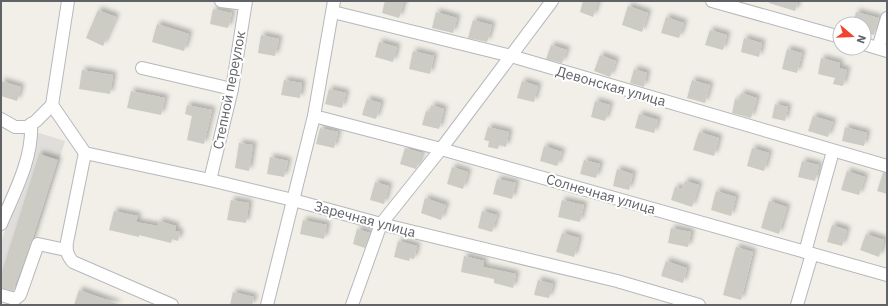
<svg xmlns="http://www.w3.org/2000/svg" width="888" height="306" viewBox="0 0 888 306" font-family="'IBM Plex Sans',sans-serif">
<defs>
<filter id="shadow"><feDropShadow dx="3.5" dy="-3.5" stdDeviation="2" flood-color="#0004"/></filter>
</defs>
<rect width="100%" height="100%" fill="#f1efe8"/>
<path fill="#e0deda" d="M36 132 65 141 13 305 1 301V243Z"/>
<g fill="#cccbc4" filter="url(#shadow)">
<path d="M385 1H404L399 18 382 13Z"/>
<path d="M583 1H598L593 17 580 12Z"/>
<path d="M769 1H798L795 11 769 3Z"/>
<path d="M628 6 648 13 642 32 622 25Z"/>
<path d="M213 9 232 13 228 28 210 24Z"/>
<path d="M98 10 116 17 103 46 86 38Z"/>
<path d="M436 12 457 18 453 33 432 28Z"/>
<path d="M856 12 879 18 874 35 864 32V24H853Z"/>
<path d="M666 17 684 23 679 38 661 33Z"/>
<path d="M473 20 492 25 487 42 468 38Z"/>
<path d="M157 24 189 34 184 51 152 42Z"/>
<path d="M710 30 727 35 723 50 705 45Z"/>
<path d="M261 35 279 39 275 56 258 53Z"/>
<path d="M744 38 762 43 759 57 741 52Z"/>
<path d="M379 42 397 47 393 62 375 57Z"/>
<path d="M551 45 567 50 562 63 546 59Z"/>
<path d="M787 49 802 53 797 73 782 69Z"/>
<path d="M413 51 434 56 430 74 409 69Z"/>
<path d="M600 55 616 61 610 77 594 71Z"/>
<path d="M821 58 840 63 839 68 847 70 843 86 833 84 835 78 818 74Z"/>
<path d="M634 69 647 73 644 87 630 83Z"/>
<path d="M82 70 113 75 110 94 79 89Z"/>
<path d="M284 80 302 83 300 98 281 95Z"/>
<path d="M692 80 710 85 705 103 687 98Z"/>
<path d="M1 81 21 87 17 101 1 96Z"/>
<path d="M522 81 538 86 534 102 517 98Z"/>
<path d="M329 89 346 93 342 108 325 104Z"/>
<path d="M131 91 165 98 161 115 127 108Z"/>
<path d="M741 93 757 98 751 118 732 113 735 99 739 100Z"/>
<path d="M367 99 381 103 376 119 362 115Z"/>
<path d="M595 101 610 105 605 121 591 117Z"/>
<path d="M775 104 788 107 785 121 772 118Z"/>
<path d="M187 105 212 110 204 144 187 140 192 116 185 114Z"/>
<path d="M431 105 444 109 439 129 422 125 426 111 430 112Z"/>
<path d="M639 114 658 120 654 133 635 128Z"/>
<path d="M813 116 833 122 828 137 808 131Z"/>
<path d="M488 127 509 132 506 147 499 145 498 149 488 147 489 141 484 140Z"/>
<path d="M845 127 867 133 864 146 842 141Z"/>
<path d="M320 128 338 132 334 148 316 144Z"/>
<path d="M699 132 719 138 714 156 693 150Z"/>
<path d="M239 143 253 145 249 171 235 168Z"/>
<path d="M544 146 562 152 557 166 540 161Z"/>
<path d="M405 148 422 153 416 169 400 164Z"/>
<path d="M752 148 769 153 764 171 747 166Z"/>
<path d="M39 154 58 160 33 238 13 291 1 288V275Z"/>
<path d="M270 157 288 161 284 177 267 174Z"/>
<path d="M584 160 600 164 596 178 580 174Z"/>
<path d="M802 161 819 165 815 181 798 177Z"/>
<path d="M452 167 468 172 463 189 447 184Z"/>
<path d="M617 169 633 174 629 190 613 186Z"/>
<path d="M847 171 865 177 859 195 841 190Z"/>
<path d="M883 173H887V194L877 191Z"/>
<path d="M497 179 516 183 512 199 493 194Z"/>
<path d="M685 181 699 185 692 207 671 200 675 187 682 189Z"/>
<path d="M375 182 389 186 384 204 370 200Z"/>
<path d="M716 191 736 197 731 216 711 210Z"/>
<path d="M425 198 446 205 441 220 421 213Z"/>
<path d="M231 200 249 203 246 223 227 220Z"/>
<path d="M562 200 584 205 580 222 558 217Z"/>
<path d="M769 201 787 207 779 234 761 228Z"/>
<path d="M114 211 138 216 136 222 158 226 159 221 176 226 175 231 180 232 178 241 172 239 171 243 139 235V237L109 230Z"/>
<path d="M482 211 497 215 492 232 478 228Z"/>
<path d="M303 220 327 225 324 239 300 234Z"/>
<path d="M832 225 847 230 842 246 827 242Z"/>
<path d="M671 228 691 232 688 247 668 243Z"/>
<path d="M357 229 370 233 365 248 353 244Z"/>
<path d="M562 233 579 238 574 257 556 252Z"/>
<path d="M866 234 884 240 879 257 860 250Z"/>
<path d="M398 241 417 246 414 259 410 258 409 261 394 257Z"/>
<path d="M736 247 753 252 741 300 723 295Z"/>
<path d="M464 256 484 261 483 267 516 274 513 288 494 283V279L461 272Z"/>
<path d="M666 261 687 268 683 283 661 276Z"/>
<path d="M538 280 553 284 549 298 534 295Z"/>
<path d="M79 290 118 304 117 305H74Z"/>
<path d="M233 292 254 297 252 305H230Z"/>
</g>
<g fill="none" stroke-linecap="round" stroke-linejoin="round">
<defs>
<g id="minor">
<path d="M221 1 245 4"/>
<path d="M712 1 840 37"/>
<path d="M333 12 511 56 887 166"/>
<path d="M864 44 887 51"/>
<path d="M878 48 887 18"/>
<path d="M142 68 232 89"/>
<path d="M52 105 85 153 210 180 293 200 381 224 617 281 699 305"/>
<path d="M314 116 441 149 887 275"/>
<path d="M1 119 15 127H27L36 121 52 105 68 1"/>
<path d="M85 153 67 242C66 251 67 255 73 262L172 305"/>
<path d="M210 180 232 89 246 1"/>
<path d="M1 224C14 193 33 159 31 124"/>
<path d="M805 252 833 151"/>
<path d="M1 295 15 299 20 295 38 244 66 250"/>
<path d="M267 305 314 116 334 1"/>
<path d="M352 305 381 224 441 149 552 1"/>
<path d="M797 305 812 254"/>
</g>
</defs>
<use href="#minor" stroke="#b5b8bc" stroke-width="14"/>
<use href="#minor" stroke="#fff" stroke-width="12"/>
</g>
<g text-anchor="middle" stroke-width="4" stroke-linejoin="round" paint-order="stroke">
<g font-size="14" fill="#5f6368" stroke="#fff">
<text transform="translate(611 86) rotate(16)" y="5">Девонская улица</text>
<text transform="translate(229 90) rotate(-79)" y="5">Степной переулок</text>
<text transform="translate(601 194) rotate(16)" y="5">Солнечная улица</text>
<text transform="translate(365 219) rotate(15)" y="5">Заречная улица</text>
</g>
</g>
<rect width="888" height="306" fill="none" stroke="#5f6368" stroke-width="4"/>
<g transform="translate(852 36) rotate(109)"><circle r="19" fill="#ffffff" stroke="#bfc1c3"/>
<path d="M0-3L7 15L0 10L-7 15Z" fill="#f1442e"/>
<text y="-6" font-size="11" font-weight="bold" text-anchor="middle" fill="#5f6368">N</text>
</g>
</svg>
